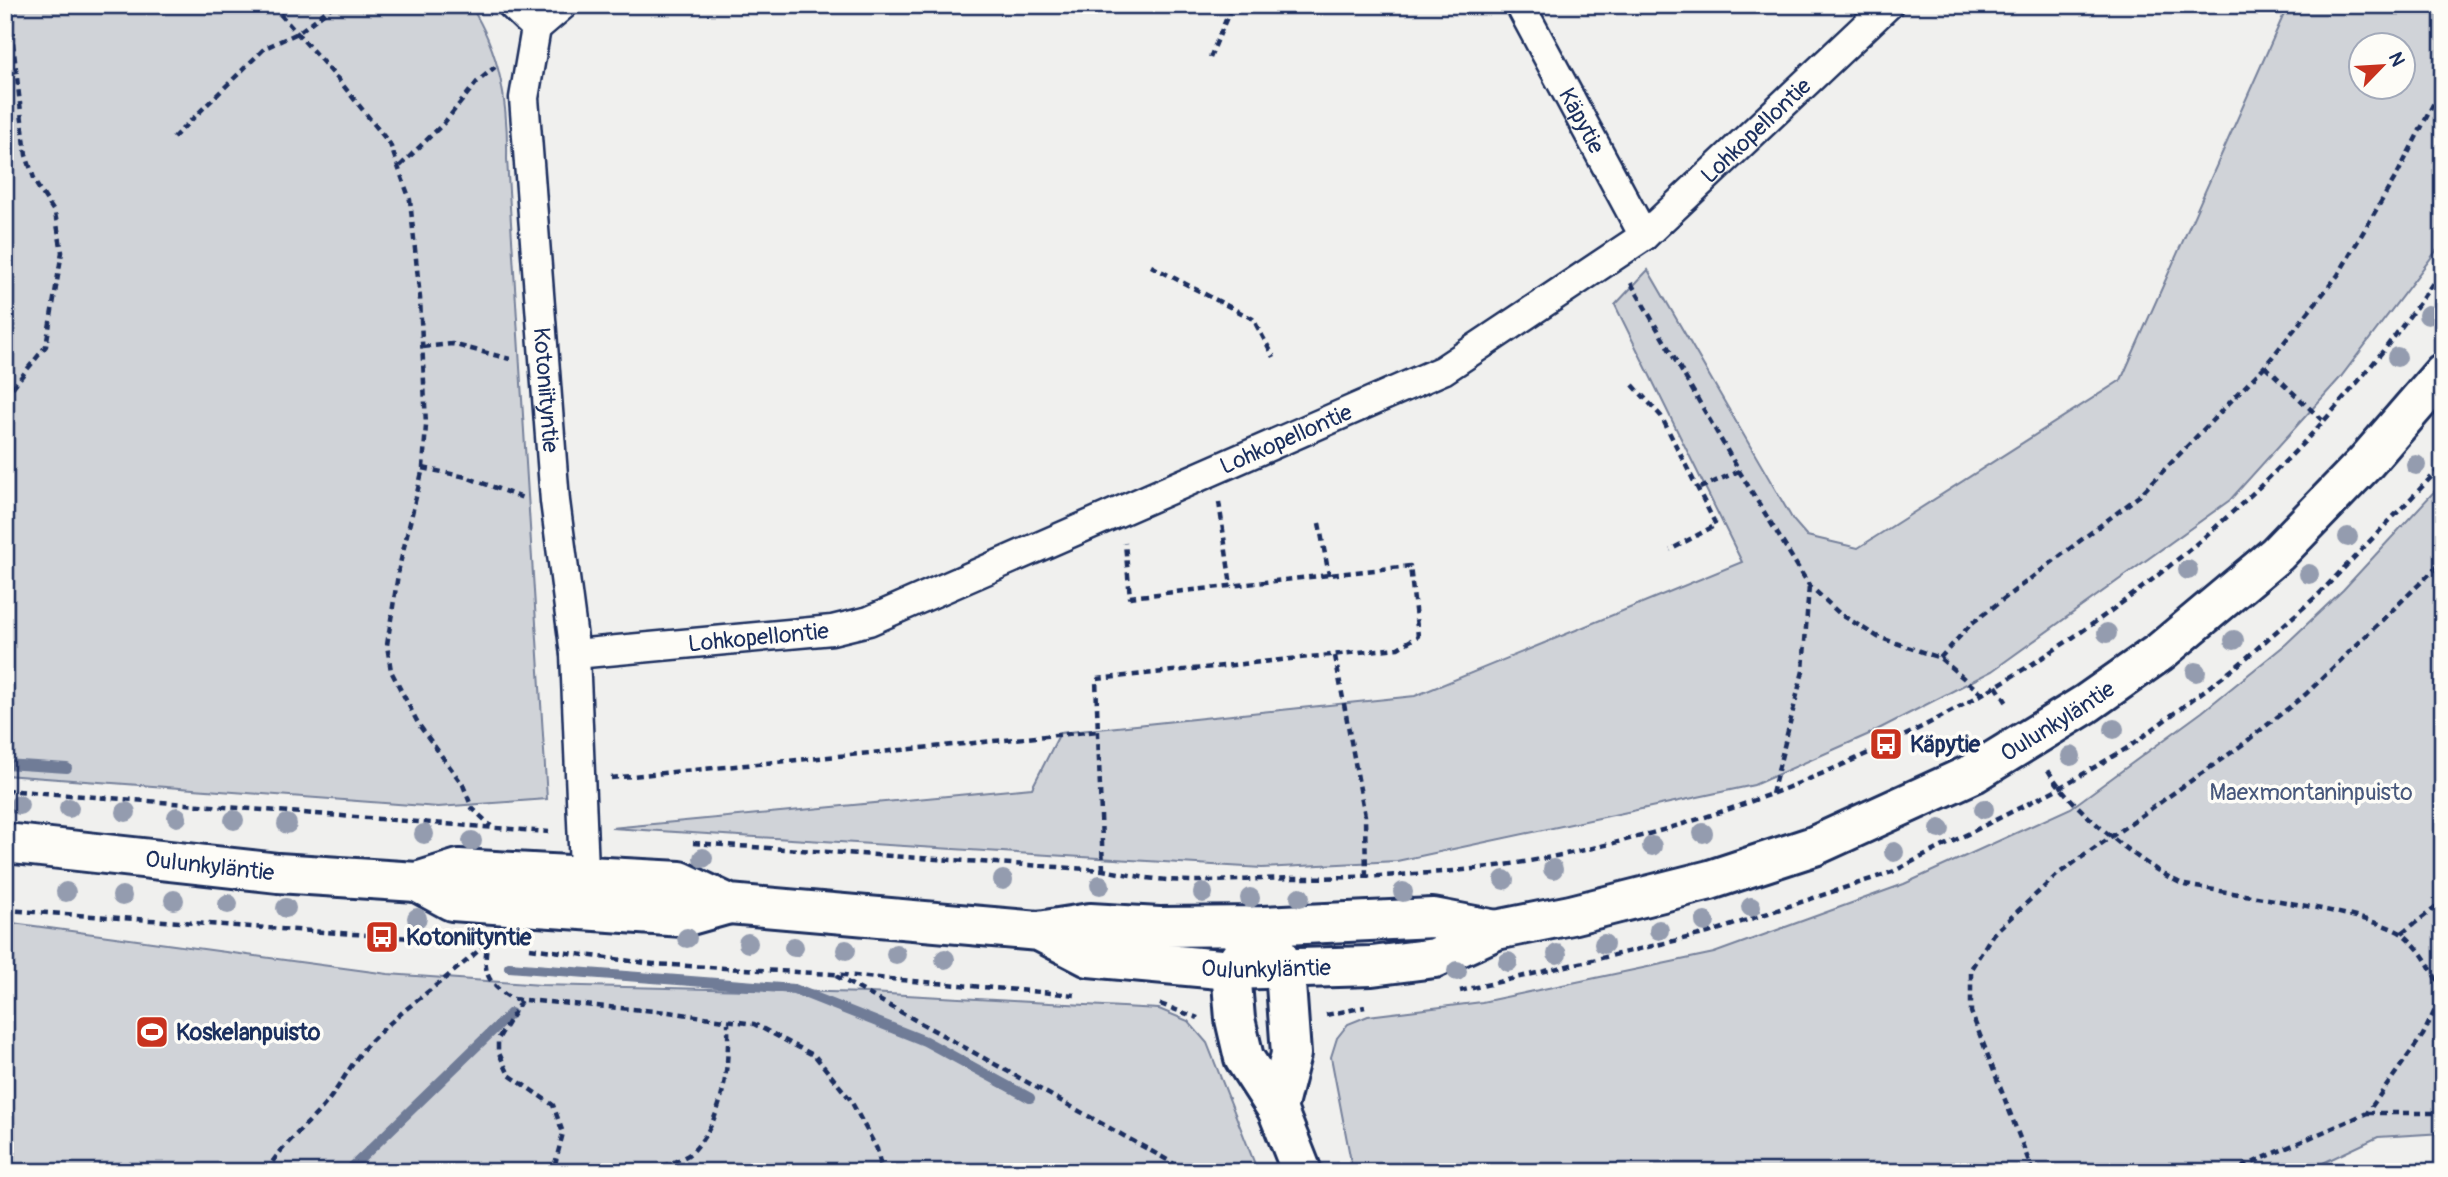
<svg xmlns="http://www.w3.org/2000/svg" width="2448" height="1177" viewBox="0 0 2448 1177" font-family="Pangolin,sans-serif">
<rect width="100%" height="100%" fill="#f0f0ee"/>
<filter id="ink" filterUnits="userSpaceOnUse"><feTurbulence type="fractalNoise" baseFrequency=".0143" numOctaves="2"/><feDisplacementMap in="SourceGraphic" scale="14" xChannelSelector="R" yChannelSelector="G"/><feConvolveMatrix kernelMatrix="1 2 1 2 8 2 1 2 1" color-interpolation-filters="sRGB"/></filter>
<g filter="url(#ink)">
<g fill="#d0d3d8" stroke="#76819b" stroke-width="2" fill-rule="evenodd">
<path d="M5 5H470C501 53 508 104 507 159L547 799 438 807 5 775Z"/>
<path d="M2288 5H2443V242L2340 378 2230 500 1992 671 1867 735 1754 785 1397 861 1262 868 611 828 1032 788 1060 733 1415 696 1742 562 1615 305 1648 270 1793 520 1807 536 1858 548 2121 380ZM2360 46H2402V88H2360Z"/>
<path d="M2443 482V1133L2378 1137 2304 1172H1353L1331 1057 1337 1038 1348 1024 1368 1016 1482 1002 1714 953 1904 884 2071 808 2202 712 2286 644 2343 590Z"/>
<path d="M5 922 388 974 541 985 870 993 1159 1009 1188 1021 1207 1043 1258 1172H5Z"/>
</g>
<g fill="none" stroke-linecap="round" stroke-linejoin="round">
<g stroke="#6f7b97" stroke-width="10">
<path d="M5 764 67 768"/>
<path d="M509 967 794 989 925 1041 1030 1098"/>
<path d="M347 1172 511 1013"/>
</g>
<defs>
<g id="street">
<path id="s1" d="M512 5 536 28 524 98 555 501 575 654 585 893"/>
<path id="s2" d="M1520 5 1644 236"/>
<path d="M536 28 563 5"/>
<path id="s3" d="M575 654 832 630 869 621 1443 370 1644 236 1888 5"/>
</g>
<g id="secondary">
<path id="s4" d="M5 843 278 873 417 882 459 869 680 881 729 904 1039 931 1090 923 1159 927 1262 926 1433 918 1496 930"/>
<path d="M417 882 452 901 494 904 683 917 729 904"/>
<path id="s5" d="M1039 931 1089 957 1231 970 1372 966 1435 958 1496 930 1571 915 1710 880 1814 846 1974 773 2086 704 2160 652 2277 554 2366 462 2443 373"/>
<path d="M1273 946 1285 970 1291 1054 1277 1109"/>
<path d="M1247 948 1231 970 1235 1019 1244 1058 1277 1109 1302 1172"/>
</g>
</defs>
<use href="#street" stroke="#1b2f5e" stroke-width="33"/>
<use href="#secondary" stroke="#1b2f5e" stroke-width="44"/>
<g stroke="#1b2f5e" stroke-width="4.5" stroke-dasharray="7 5" stroke-linecap="butt">
<path d="M272 5 338 79 390 144 410 200 420 298 426 425 423 468 399 568 387 645 391 671 419 725 463 785 472 808 491 826"/>
<path d="M1210 58 1232 5"/>
<path d="M173 138 265 48 298 33 334 5"/>
<path d="M400 166 444 123 477 82 495 67"/>
<path d="M1151 266 1253 319 1274 357"/>
<path d="M1631 283 1739 471 1809 585 1840 614 1878 637 1940 658 1982 694"/>
<path d="M423 347 452 344 510 359"/>
<path d="M2265 366 2322 420"/>
<path d="M1633 385 1661 416 1716 525 1670 550"/>
<path d="M5 397 46 346 62 252 55 213 36 184 26 155 11 26 14 5"/>
<path d="M423 468 466 477 523 498"/>
<path d="M1700 488 1739 471"/>
<path d="M1219 502 1231 586"/>
<path d="M1319 523 1329 575"/>
<path d="M1335 656 1365 816 1366 878"/>
<path d="M1940 658 1972 623 2139 496 2265 366 2338 275 2399 171 2443 85"/>
<path d="M1996 686 2009 706"/>
<path d="M2048 770C2069 807 2146 869 2185 885 2228 893 2377 913 2405 936 2424 952 2432 971 2443 993"/>
<path d="M611 778 1098 731"/>
<path d="M5 790 549 832"/>
<path d="M1772 794 1803 671 1809 585"/>
<path d="M693 843 1103 870C1120 873 1138 877 1156 879 1204 884 1255 878 1304 878 1385 877 1472 873 1551 857 1905 787 2243 570 2443 268"/>
<path d="M1103 870 1096 679 1398 648 1418 636 1410 566 1130 597 1125 543"/>
<path d="M5 910 441 940"/>
<path d="M2402 933 2443 902"/>
<path d="M488 939C483 971 484 981 512 999L668 1012 754 1024 815 1056 850 1099 877 1149 882 1172"/>
<path d="M530 948 654 964 832 974 1075 995"/>
<path d="M836 976 1189 1172"/>
<path d="M1460 991 1708 933 1892 872 2059 788 2129 747 2237 666 2319 594 2443 465"/>
<path d="M521 1001 498 1039V1051L509 1075 553 1105 563 1133 553 1172"/>
<path d="M1160 1004 1198 1018"/>
<path d="M1326 1015 1365 1007"/>
<path d="M2367 1113H2443"/>
<path d="M266 1172C281 1146 302 1130 322 1108 340 1088 351 1062 369 1043 405 1006 449 978 487 943"/>
<path d="M651 1172C664 1164 686 1160 695 1149 725 1115 729 1065 728 1023"/>
<path d="M2033 1172 1971 1012V969L1993 934 2058 874 2242 745 2306 694 2443 561"/>
<path d="M2231 1172 2367 1113 2423 1035 2443 993"/>
</g>
<use href="#street" stroke="#fdfcf7" stroke-width="28"/>
<use href="#secondary" stroke="#fdfcf7" stroke-width="38"/>
</g>
<g fill="#949caf">
<circle cx="2428" cy="315" r="10"/>
<circle cx="2397" cy="357" r="10"/>
<circle cx="2416" cy="465" r="10"/>
<circle cx="2348" cy="537" r="10"/>
<circle cx="2188" cy="570" r="10"/>
<circle cx="2309" cy="574" r="10"/>
<circle cx="2107" cy="633" r="10"/>
<circle cx="2234" cy="640" r="10"/>
<circle cx="2196" cy="672" r="10"/>
<circle cx="2114" cy="729" r="10"/>
<circle cx="2071" cy="756" r="10"/>
<circle cx="19" cy="805" r="10"/>
<circle cx="69" cy="808" r="10"/>
<circle cx="1984" cy="809" r="10"/>
<circle cx="126" cy="812" r="10"/>
<circle cx="177" cy="817" r="10"/>
<circle cx="234" cy="820" r="10"/>
<circle cx="287" cy="824" r="10"/>
<circle cx="1940" cy="829" r="10"/>
<circle cx="1703" cy="833" r="10"/>
<circle cx="424" cy="834" r="10"/>
<circle cx="472" cy="841" r="10"/>
<circle cx="1652" cy="846" r="10"/>
<circle cx="1894" cy="852" r="10"/>
<circle cx="703" cy="858" r="10"/>
<circle cx="1553" cy="869" r="10"/>
<circle cx="1003" cy="880" r="10"/>
<circle cx="1504" cy="880" r="10"/>
<circle cx="1100" cy="885" r="10"/>
<circle cx="66" cy="892" r="10"/>
<circle cx="1403" cy="892" r="10"/>
<circle cx="1203" cy="893" r="10"/>
<circle cx="122" cy="896" r="10"/>
<circle cx="1300" cy="897" r="10"/>
<circle cx="1250" cy="898" r="10"/>
<circle cx="174" cy="900" r="10"/>
<circle cx="228" cy="904" r="10"/>
<circle cx="1751" cy="907" r="10"/>
<circle cx="286" cy="908" r="10"/>
<circle cx="417" cy="918" r="10"/>
<circle cx="1705" cy="922" r="10"/>
<circle cx="1659" cy="930" r="10"/>
<circle cx="687" cy="938" r="10"/>
<circle cx="748" cy="943" r="10"/>
<circle cx="1604" cy="944" r="10"/>
<circle cx="794" cy="947" r="10"/>
<circle cx="846" cy="950" r="10"/>
<circle cx="896" cy="954" r="10"/>
<circle cx="1557" cy="954" r="10"/>
<circle cx="945" cy="959" r="10"/>
<circle cx="1508" cy="962" r="10"/>
<circle cx="1457" cy="971" r="10"/>
</g>
</g>
<defs>
<symbol id="bus-square" viewBox="-11 -11 22 22"><rect x="-9" y="-9" width="18" height="18" rx="4" fill="#c8321e" stroke="#fdfcf7"/><path d="M-5-6H5V4H4V6H2V4H-2V6H-4V4H-5ZM-3.5-4V0h7V-4ZM-3.5 1.2v1.5H-2V1.2ZM2 1.2v1.5H3.5V1.2Z" fill="#fff"/></symbol>
<symbol id="stadium-square" viewBox="-11 -11 22 22"><rect x="-9" y="-9" width="18" height="18" rx="4" fill="#c8321e" stroke="#fdfcf7"/><path d="M0-5a6.5 5 0 1 0 0 10a6.5 5 0 1 0 0-10ZM-3.5-1.8h7v3.6h-7Z" fill="#fff"/></symbol>
</defs>
<g fill-rule="evenodd">
<use href="#bus-square" x="1867" y="725" width="38" height="38"/>
<use href="#bus-square" x="363" y="918" width="38" height="38"/>
<use href="#stadium-square" x="133" y="1013" width="38" height="38"/>
</g>
<g text-anchor="middle" stroke-width="7" stroke-linejoin="round" paint-order="stroke">
<g font-size="23" fill="#1b2f5e" stroke="#fdfcf7">
<text dy="8" stroke="none"><textPath href="#s2" startOffset="131">Käpytie</textPath></text>
<text dy="8" stroke="none"><textPath href="#s3" startOffset="1318">Lohkopellontie</textPath></text>
<text dy="8" stroke="none"><textPath href="#s1" startOffset="397">Kotoniityntie</textPath></text>
<text dy="8" stroke="none"><textPath href="#s3" startOffset="751">Lohkopellontie</textPath></text>
<text dy="8" stroke="none"><textPath href="#s3" startOffset="184">Lohkopellontie</textPath></text>
<text dy="8" stroke="none"><textPath href="#s5" startOffset="1074">Oulunkyläntie</textPath></text>
<text dy="8" stroke="none"><textPath href="#s4" startOffset="206">Oulunkyläntie</textPath></text>
<text dy="8" stroke="none"><textPath href="#s5" startOffset="234">Oulunkyläntie</textPath></text>
</g>
<g font-size="23" font-weight="bold" fill="#1b2f5e" stroke="#fdfcf7" text-anchor="start">
<text x="1910" y="752">Käpytie</text>
<text x="406" y="945">Kotoniityntie</text>
<text x="176" y="1040">Koskelanpuisto</text>
</g>
<g font-size="23" fill="#48587c" stroke="#fdfcf7">
<text x="2311" y="800">Maexmontaninpuisto</text>
</g>
</g>
<rect width="2448" height="1177" fill="none" stroke="#fdfcf7" stroke-width="28"/>
<rect x="14" y="14" width="2420" height="1149" fill="none" stroke="#1b2f5e" stroke-width="2.5" filter="url(#ink)"/>
<g transform="translate(2382 66) rotate(65)"><circle r="33" fill="#fdfcf7" stroke="#a3aaba" stroke-width="2"/>
<path d="M0-5L12 26L0 18L-12 26Z" fill="#c8321e"/>
<text y="-10" font-size="19" font-weight="bold" text-anchor="middle" fill="#1b2f5e">N</text>
</g>
</svg>
